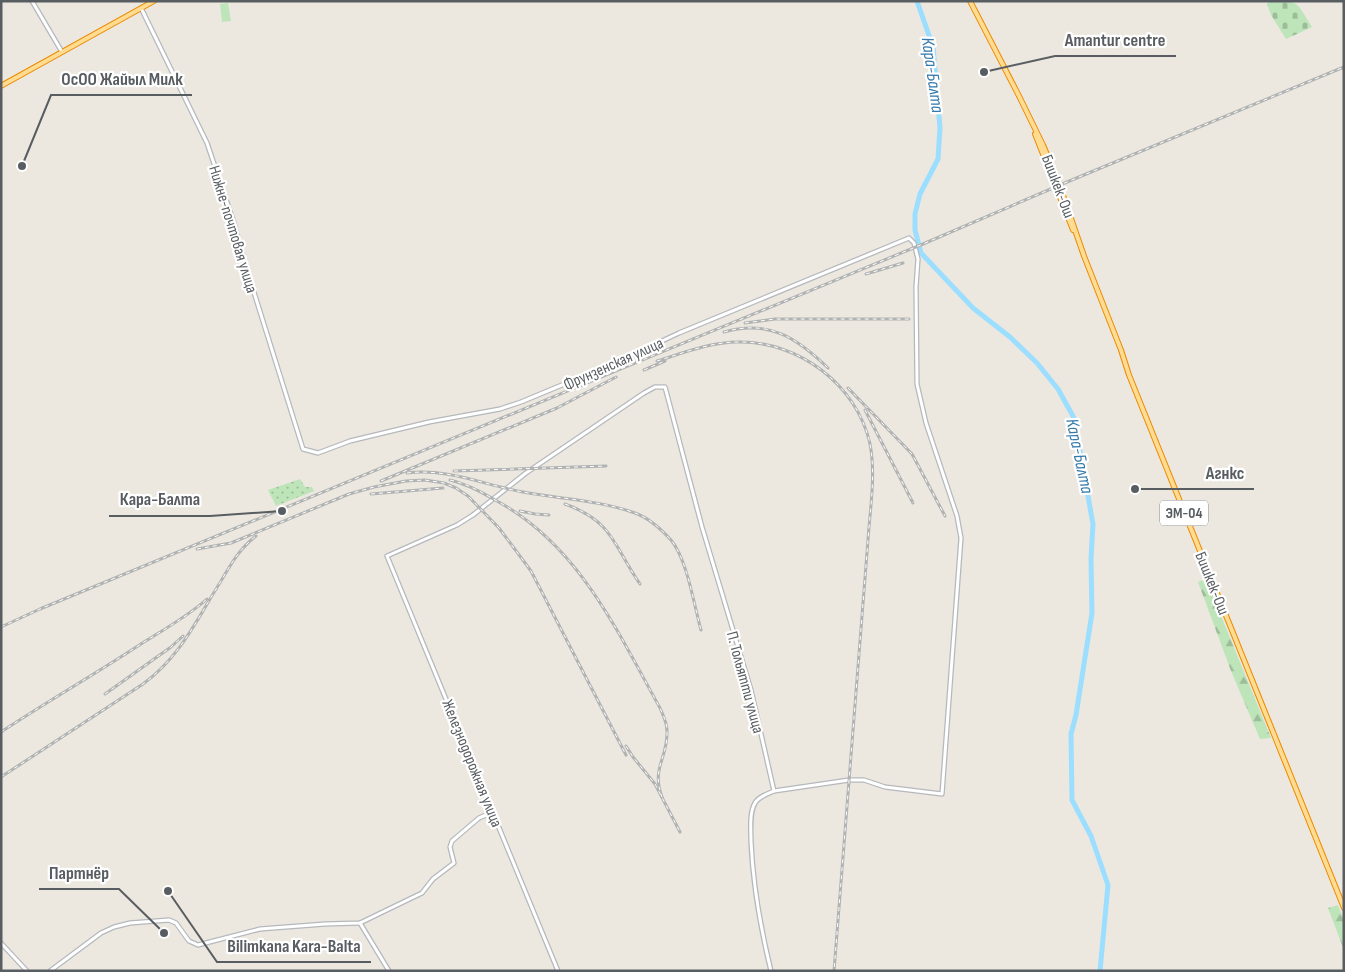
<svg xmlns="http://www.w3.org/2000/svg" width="1345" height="972" viewBox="0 0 1345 972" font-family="'Sofia Sans Condensed',sans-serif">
<defs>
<pattern id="grass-dots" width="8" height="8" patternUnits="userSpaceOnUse" patternTransform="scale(1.25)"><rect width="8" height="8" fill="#bee5b9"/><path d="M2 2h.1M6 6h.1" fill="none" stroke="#9dbd9a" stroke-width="1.8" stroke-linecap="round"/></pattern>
<pattern id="forest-firs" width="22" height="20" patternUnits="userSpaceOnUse" patternTransform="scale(1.25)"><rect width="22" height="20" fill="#bee5b9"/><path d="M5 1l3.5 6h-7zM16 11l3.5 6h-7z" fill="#9dbd9a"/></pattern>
<pattern id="cemetery-stones" width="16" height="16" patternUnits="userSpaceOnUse" patternTransform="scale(1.25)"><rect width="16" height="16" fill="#bee5b9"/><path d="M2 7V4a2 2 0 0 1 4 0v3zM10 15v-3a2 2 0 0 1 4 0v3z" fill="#9dbd9a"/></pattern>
</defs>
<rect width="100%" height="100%" fill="#ece8df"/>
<path fill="url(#grass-dots)" d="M300 479 305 487H312L314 491 276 506 268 490Z"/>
<g fill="url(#forest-firs)">
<path d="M1206 579 1271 738 1260 739 1231 671 1198 582Z"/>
<path d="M1338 905 1344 921V950L1328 908Z"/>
</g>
<path fill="url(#cemetery-stones)" d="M1270 1C1301 1 1296 2 1312 27L1286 39 1271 15 1267 4Z"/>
<path fill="#bee5b9" d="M228 3 231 21 222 22 220 4Z"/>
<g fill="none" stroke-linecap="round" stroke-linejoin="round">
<path stroke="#9cdeff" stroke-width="5" d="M917 1 933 47 940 128 938 159 920 194 915 214V230L921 253 973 308 1010 337 1037 363 1058 389 1074 418 1093 524 1091 559 1092 613 1076 715 1071 734 1072 800 1091 836 1108 885 1100 971"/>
<defs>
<g id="tertiary">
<path d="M32 1 62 52"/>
<path d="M141 8 207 143 234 223 247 270 303 449 318 453 350 441 429 422 500 409 521 402 615 363 679 333 909 238 914 243 918 259 916 287 917 384 926 423 957 516 961 538 942 794 885 787 864 780H849L774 791"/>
<path d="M360 923 389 971"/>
<path d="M1 943 27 971"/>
<path d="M50 971 101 933 114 927 130 923 169 920 176 923 189 941 198 945 260 929 325 924 360 923 422 893 433 879 454 863 450 847 452 841 479 818 493 812"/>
<path d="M558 971 387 556 457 525 473 515 526 473 644 393 655 387H665L702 527 751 690 774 791C767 794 758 797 755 803 749 813 751 830 751 841 753 887 760 926 771 971"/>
</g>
<g id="trunk">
<path d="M970 1 1020 98 1043 145 1058 181 1084 256 1121 350 1129 375 1344 908"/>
<path d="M1 86 154 1"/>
<path d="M1035 134 1073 230"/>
</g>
</defs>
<use href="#tertiary" stroke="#b5b8bd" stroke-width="5.5"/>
<use href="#trunk" stroke="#eb8900" stroke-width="6"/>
<use href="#tertiary" stroke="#fff" stroke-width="3"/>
<use href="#trunk" stroke="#ffdc92" stroke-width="4"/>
<defs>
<g id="rail">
<path d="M866 274 903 263"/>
<path d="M745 323 775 319H909"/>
<path d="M724 332C769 319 797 338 828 368"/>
<path d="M657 361C683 353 711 342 738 342 799 341 857 385 870 444 876 475 870 509 868 540L834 971"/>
<path d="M644 370 665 361"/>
<path d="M848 388 912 454 945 516"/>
<path d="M865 410 913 503"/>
<path d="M454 471 606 466"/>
<path d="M407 473C448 468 484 485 523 492 560 499 599 500 635 513 649 518 661 529 671 540 687 559 694 605 701 630"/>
<path d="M450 480C467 484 480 491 495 500 578 544 616 629 660 708 663 715 667 722 667 731 668 758 651 768 662 797"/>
<path d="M381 481 557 408 616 377"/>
<path d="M371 494 443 488"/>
<path d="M565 504C614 522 613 545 640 584"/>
<path d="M520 511 535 514 549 515"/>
<path d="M197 549 231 543 349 494 374 487 406 481 425 480 444 483 456 488 468 496 499 528 531 571 626 755"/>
<path d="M1 627 40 609 923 244 1067 182 1344 67"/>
<path d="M105 694 171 647 183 636"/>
<path d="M1 732C48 701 97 673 144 642 165 629 188 616 207 599"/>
<path d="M626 746 633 757 655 784 680 832"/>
<path d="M1 777 143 684C181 656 197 619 221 581 231 564 240 548 256 536"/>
</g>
</defs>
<use href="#rail" stroke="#b1b2b2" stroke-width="3"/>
<use href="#rail" stroke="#fff" stroke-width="1" stroke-dasharray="4" stroke-linecap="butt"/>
</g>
<g text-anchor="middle" stroke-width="4.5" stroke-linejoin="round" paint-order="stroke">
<rect fill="#fff" stroke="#8a8e90" stroke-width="1" x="1160" y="500.5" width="48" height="25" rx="4"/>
<g font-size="15" font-weight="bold" fill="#585d61">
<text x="1184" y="518">ЭМ-04</text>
</g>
<g font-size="16" fill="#585d61" stroke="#fff">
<text transform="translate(1059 186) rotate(69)" y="6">Бишкек-Ош</text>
<text transform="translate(234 229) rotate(73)" y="6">Нижне-почтовая улица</text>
<text transform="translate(613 363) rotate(-24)" y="6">Фрунзенская улица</text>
<text transform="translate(1213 583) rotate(68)" y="6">Бишкек-Ош</text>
<text transform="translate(746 682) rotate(75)" y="6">П. Тольятти улица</text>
<text transform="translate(473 763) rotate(68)" y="6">Железнодорожная улица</text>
</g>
<g font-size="18" font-style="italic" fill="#357aab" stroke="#fff">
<text transform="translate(933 75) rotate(82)" y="6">Кара-Балта</text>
<text transform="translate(1080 456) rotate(78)" y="6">Кара-Балта</text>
</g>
</g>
<path fill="none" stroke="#585d61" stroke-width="2" d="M984 72L1055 56H1176M22 166L51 95H192M1135 489L1195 489H1254M282 511L210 516H109M164 933L119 889H39M168 891L217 962H371"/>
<g fill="#585d61" stroke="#fff" stroke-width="2">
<circle cx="984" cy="72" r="5"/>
<circle cx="22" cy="166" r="5"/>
<circle cx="1135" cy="489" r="5"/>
<circle cx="282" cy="511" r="5"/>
<circle cx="164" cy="933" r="5"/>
<circle cx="168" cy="891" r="5"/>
</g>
<g font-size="18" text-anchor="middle" font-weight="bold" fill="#585d61" stroke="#fff" stroke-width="4.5" stroke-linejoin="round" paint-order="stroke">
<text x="1115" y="46">Amantur centre</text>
<text x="122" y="85">ОсОО Жайыл Милк</text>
<text x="1225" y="479">Агнкс</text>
<text x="160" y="505">Кара-Балта</text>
<text x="79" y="879">Партнёр</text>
<text x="294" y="952">Bilimkana Kara-Balta</text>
</g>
<rect width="1345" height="972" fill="none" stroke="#585d61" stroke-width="5"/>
</svg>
